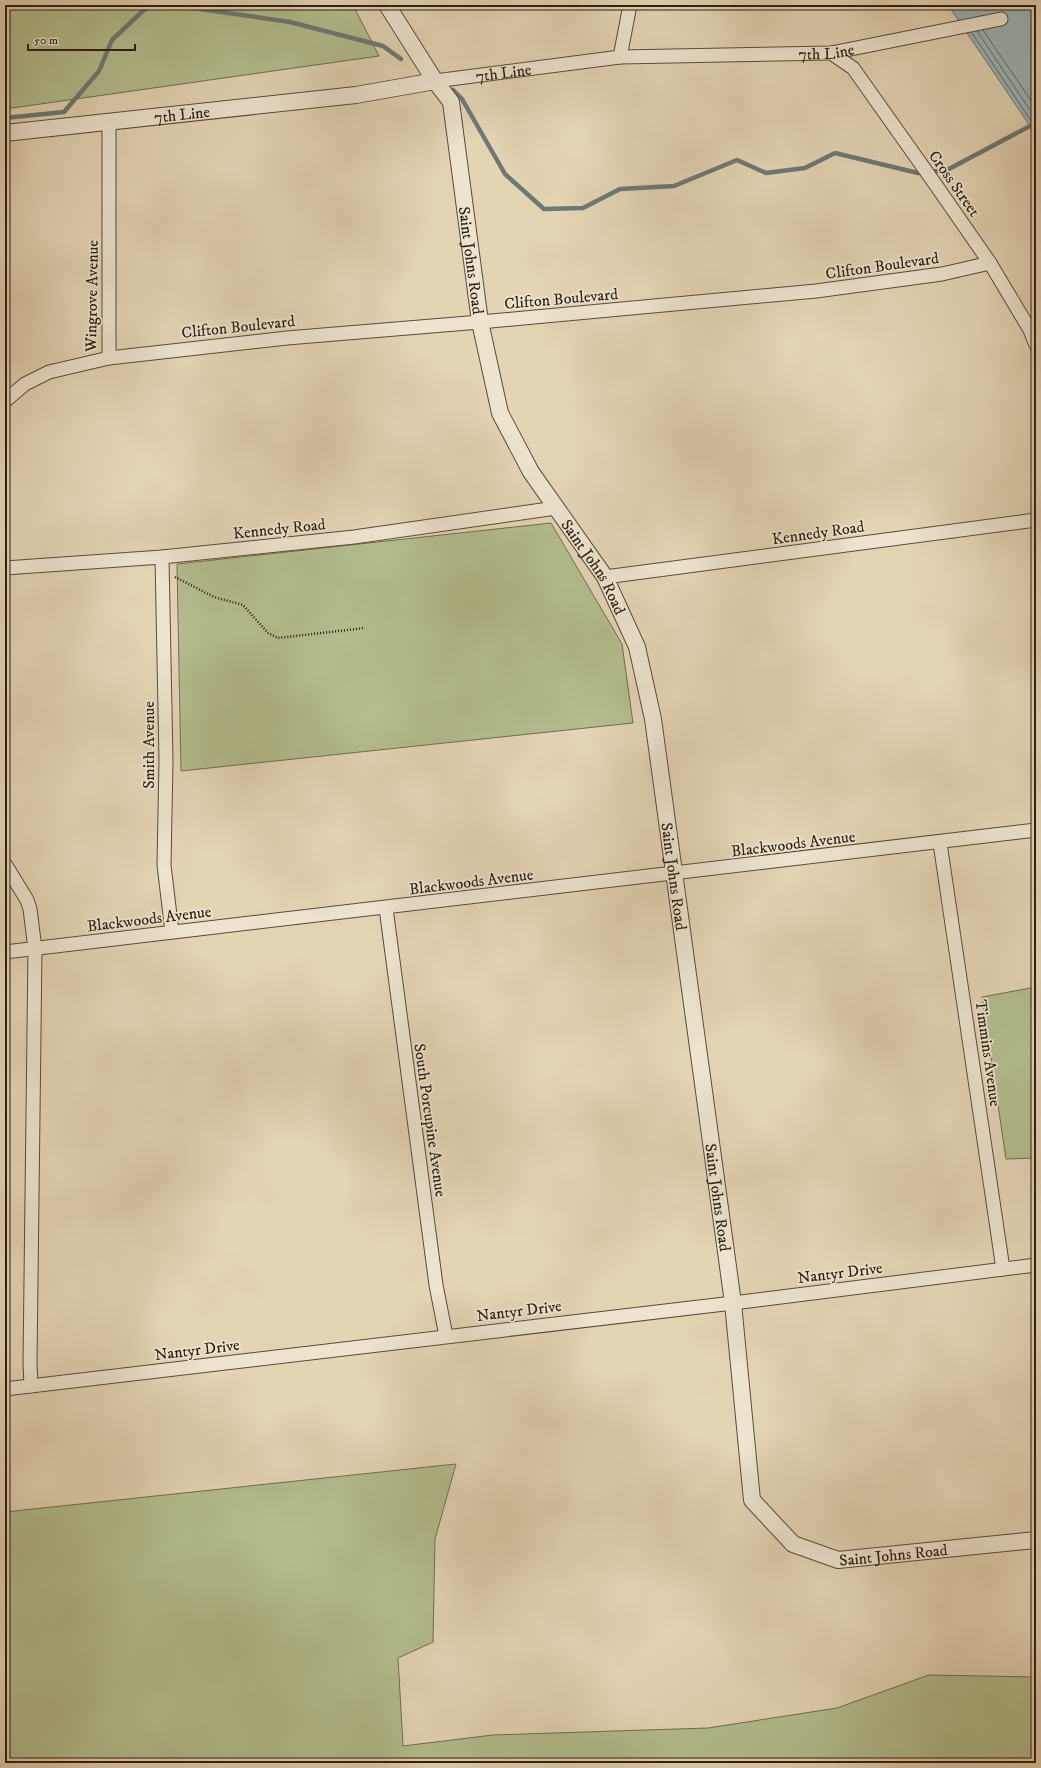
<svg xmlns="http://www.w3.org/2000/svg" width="1041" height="1768" viewBox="0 0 1041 1768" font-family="'IM FELL DW Pica',serif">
<rect width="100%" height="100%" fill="#e3d4b4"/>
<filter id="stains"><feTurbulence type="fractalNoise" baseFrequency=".005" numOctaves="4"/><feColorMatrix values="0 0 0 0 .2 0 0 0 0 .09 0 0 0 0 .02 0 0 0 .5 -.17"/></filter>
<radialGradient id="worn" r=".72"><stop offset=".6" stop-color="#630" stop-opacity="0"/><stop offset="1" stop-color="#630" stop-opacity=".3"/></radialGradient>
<g fill="#b3bd8e" stroke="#706e50">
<path d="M5 5H353L379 56 5 109Z"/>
<path d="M551 523 622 644 633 723 181 771 177 564Z"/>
<path d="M1036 987V1158L1006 1159 982 997Z"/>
<path d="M456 1464 435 1539 433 1642 398 1658 403 1746 493 1735 708 1728 837 1708 929 1675 1036 1677V1763H5V1512Z"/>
</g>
<path fill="#9ab5b8" stroke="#6e7976" d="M948 5H1036V136L1030 126Z"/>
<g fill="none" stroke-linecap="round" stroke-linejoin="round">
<g stroke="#636a66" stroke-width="1">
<path d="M983 30 1036 108"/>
<path d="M977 31 1036 119"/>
<path d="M972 33 1036 128"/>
</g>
<g stroke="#6e7976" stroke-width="4.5">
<path d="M173 5 290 22 383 46 401 59"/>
<path d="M453 90 462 99 505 174 544 209 583 208 620 189 674 186 737 160 766 173 805 168 835 153 918 173 947 170 1030 126"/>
<path d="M5 118 64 112 99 71 112 40 148 6 161 5"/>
</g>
<defs>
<g id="minor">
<path d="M831 53 853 68 933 181 990 263 1030 330 1036 345"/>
<path d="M620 57 630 5"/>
<path id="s1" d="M435 81 620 57 831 53 1001 19"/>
<path d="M109 121V358"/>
<path d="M5 401 25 384 49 372 109 358 287 338 480 322 816 291 942 274 990 263"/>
<path d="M162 557 166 761 164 865 172 932"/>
<path d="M5 568 162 557 354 537 556 508"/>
<path d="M605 577 1036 520"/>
<path d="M940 843 1003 1269"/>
<path d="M5 864 27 900 30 909 35 949 30 1363 31 1386"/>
<path d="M386 908 436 1285 446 1336"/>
<path d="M5 952 1036 830"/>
<path d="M5 1389 733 1303 1036 1265"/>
</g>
<g id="tertiary">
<path id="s2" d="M387 5 435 81 451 102 480 322 500 413 531 472 605 577 637 647 653 719 733 1303 752 1500 793 1544 838 1560 1036 1540"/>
<path id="s3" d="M5 133 356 95 435 81"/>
</g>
</defs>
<use href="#minor" stroke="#5a4c3b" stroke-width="15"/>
<use href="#tertiary" stroke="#5a4c3b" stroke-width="18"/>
<path stroke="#2c1f13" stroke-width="2.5" stroke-dasharray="1 2" stroke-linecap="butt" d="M175 577 214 597 243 605 268 633 278 638 365 628"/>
<use href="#minor" stroke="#ede3ce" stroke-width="13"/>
<use href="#tertiary" stroke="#ede3ce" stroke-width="16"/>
</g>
<g text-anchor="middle" stroke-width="3.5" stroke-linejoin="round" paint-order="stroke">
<g font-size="16" fill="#2c1f13" stroke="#ede3ce">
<text dy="6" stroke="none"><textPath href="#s1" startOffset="393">7th Line</textPath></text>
<text dy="6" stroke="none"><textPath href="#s1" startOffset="69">7th Line</textPath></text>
<text dy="6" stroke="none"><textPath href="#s3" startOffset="178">7th Line</textPath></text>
<text transform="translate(955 183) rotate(55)" y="6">Cross Street</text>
<text dy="6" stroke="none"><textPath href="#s2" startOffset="276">Saint Johns Road</textPath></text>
<text transform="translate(882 265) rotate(-8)" y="6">Clifton Boulevard</text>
<text transform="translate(91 296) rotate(-89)" y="6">Wingrove Avenue</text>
<text transform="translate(561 298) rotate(-5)" y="6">Clifton Boulevard</text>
<text transform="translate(238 326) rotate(-6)" y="6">Clifton Boulevard</text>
<text transform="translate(279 528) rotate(-6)" y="6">Kennedy Road</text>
<text transform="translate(818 532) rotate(-8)" y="6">Kennedy Road</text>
<text dy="6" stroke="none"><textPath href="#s2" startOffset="612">Saint Johns Road</textPath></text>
<text transform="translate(148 745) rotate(-90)" y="6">Smith Avenue</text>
<text transform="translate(793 843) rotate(-7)" y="6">Blackwoods Avenue</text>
<text dy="6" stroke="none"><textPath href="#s2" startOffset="936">Saint Johns Road</textPath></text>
<text transform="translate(471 881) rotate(-7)" y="6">Blackwoods Avenue</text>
<text transform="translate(149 918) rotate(-7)" y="6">Blackwoods Avenue</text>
<text transform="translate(989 1053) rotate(82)" y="6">Timmins Avenue</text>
<text transform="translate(431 1120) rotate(82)" y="6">South Porcupine Avenue</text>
<text dy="6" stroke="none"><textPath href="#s2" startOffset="1260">Saint Johns Road</textPath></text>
<text transform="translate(840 1272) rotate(-7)" y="6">Nantyr Drive</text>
<text transform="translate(519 1310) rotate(-7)" y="6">Nantyr Drive</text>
<text transform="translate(197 1349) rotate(-7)" y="6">Nantyr Drive</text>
<text dy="6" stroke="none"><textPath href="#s2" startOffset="1728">Saint Johns Road</textPath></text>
</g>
</g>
<rect width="1041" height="1768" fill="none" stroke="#e3d4b4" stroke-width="20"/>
<rect x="6" y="6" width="1029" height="1756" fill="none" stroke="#2c1f13" stroke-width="2"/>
<rect x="10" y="10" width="1021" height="1748" fill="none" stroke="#2c1f13"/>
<path d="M28 44v6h107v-6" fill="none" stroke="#2c1f13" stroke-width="2"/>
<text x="34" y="44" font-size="12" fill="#2c1f13" stroke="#ede3ce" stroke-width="3" paint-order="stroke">50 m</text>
<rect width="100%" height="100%" filter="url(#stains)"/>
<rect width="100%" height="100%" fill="url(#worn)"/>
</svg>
